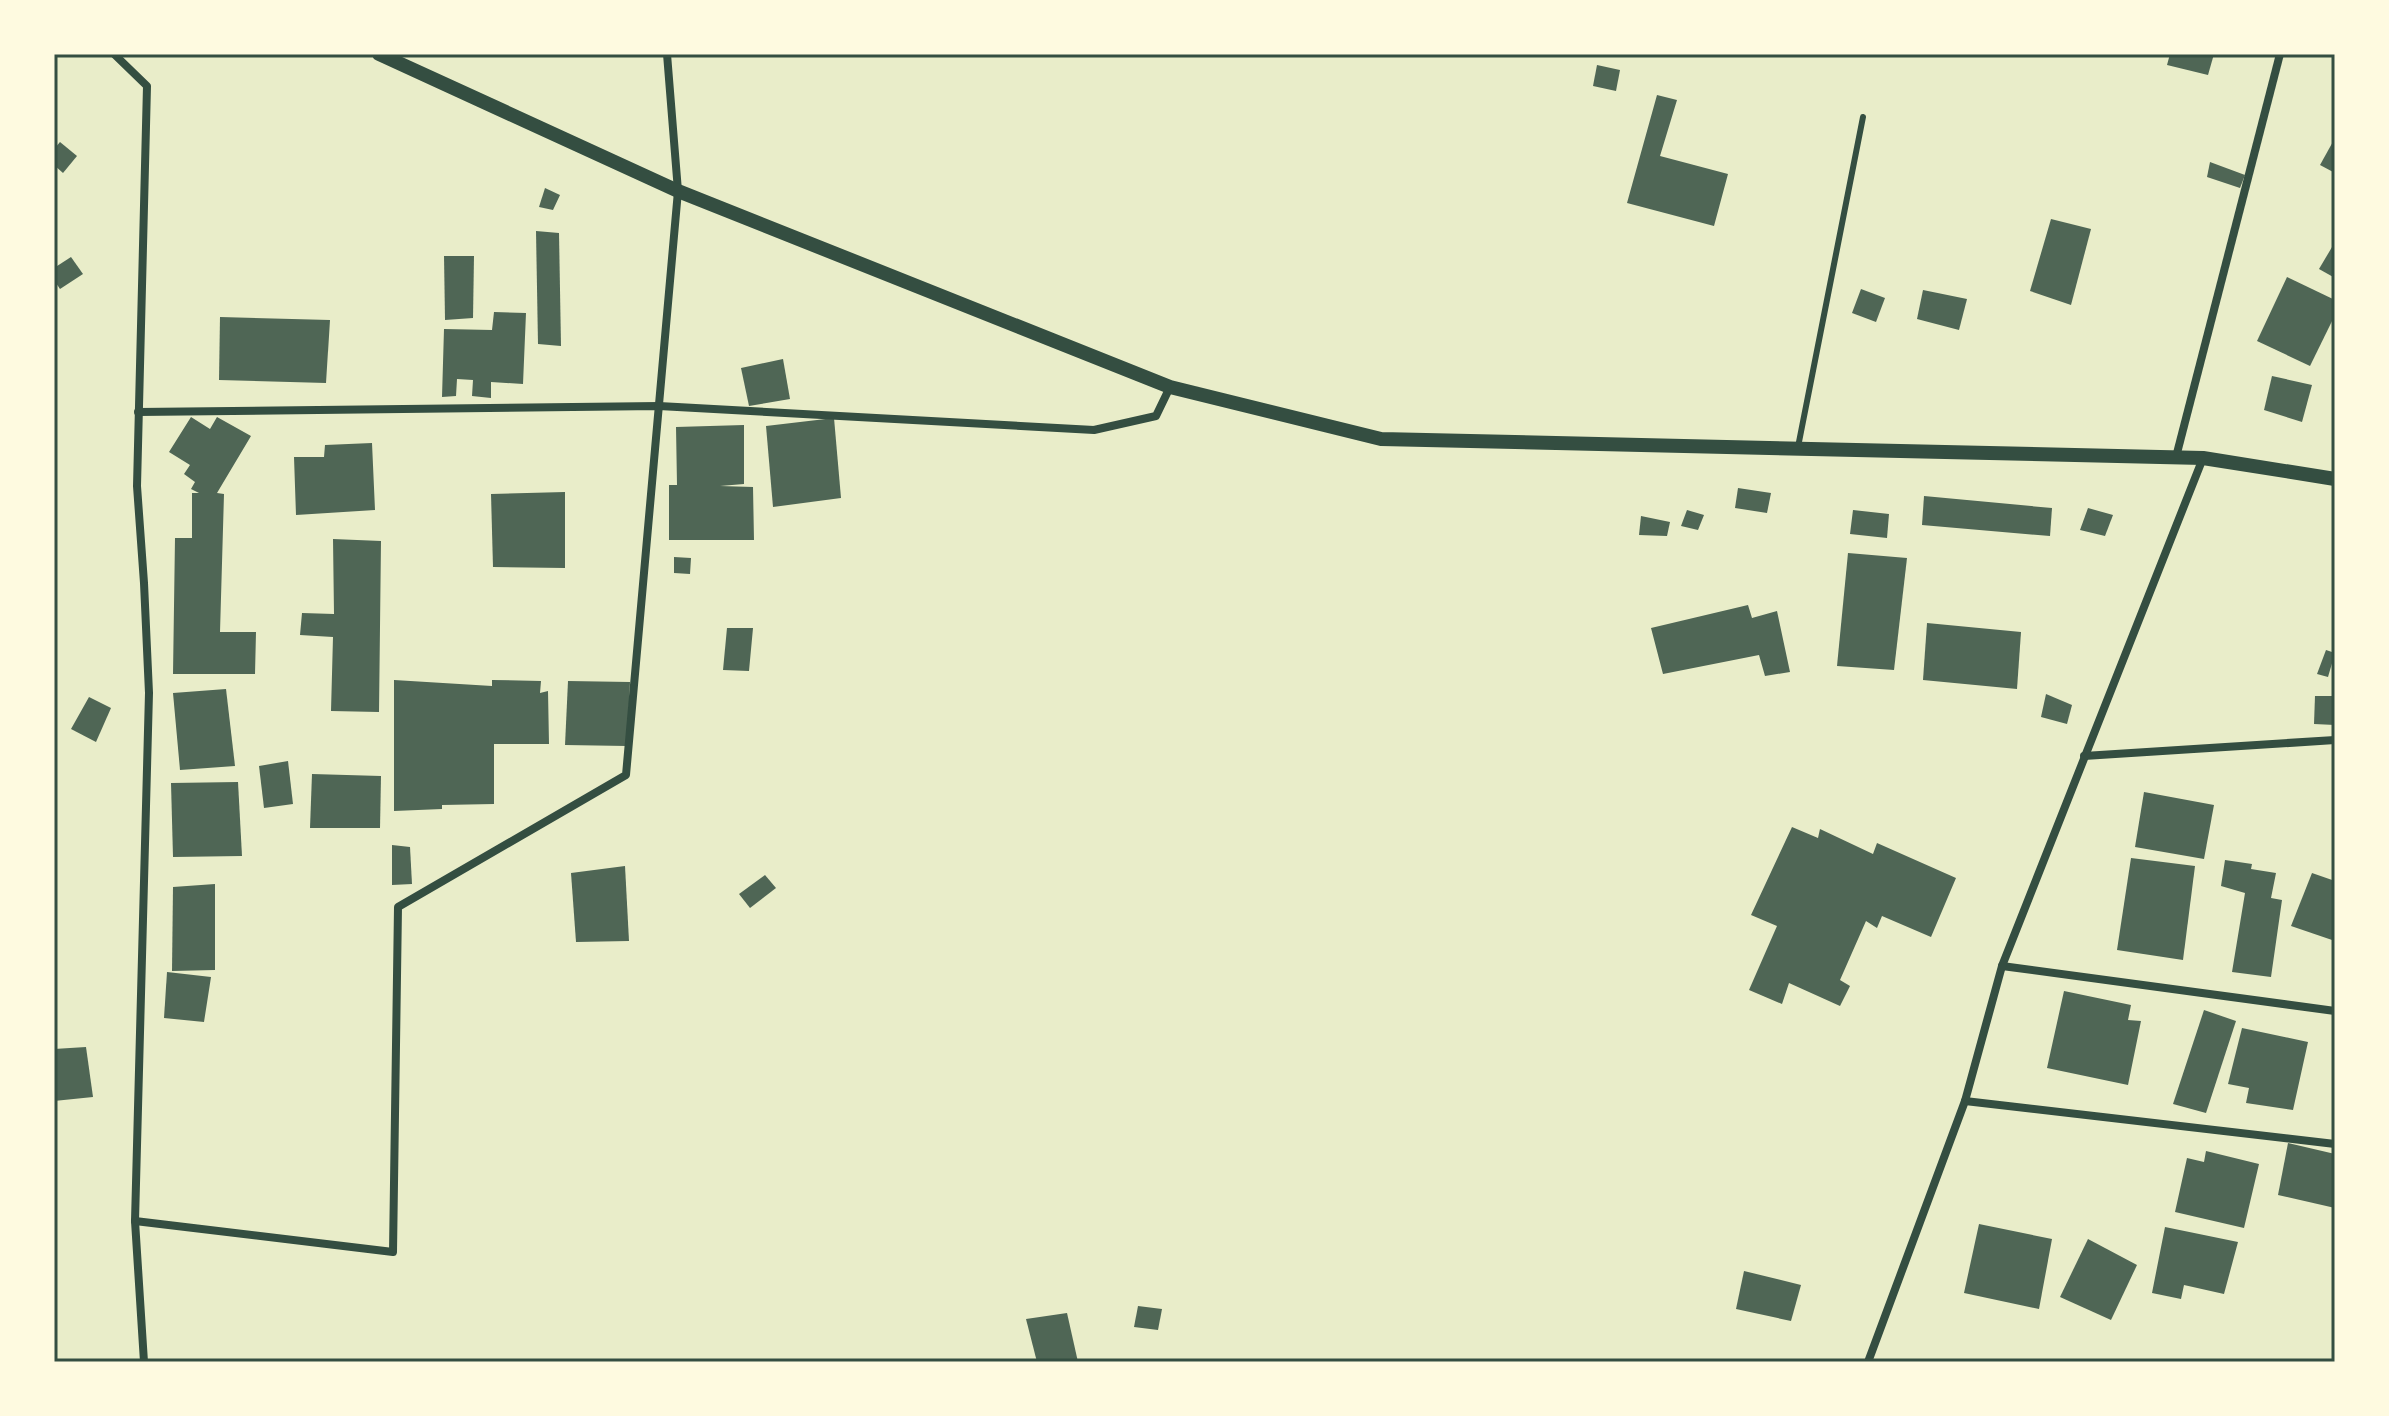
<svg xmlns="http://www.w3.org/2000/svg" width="2389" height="1416" viewBox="0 0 2389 1416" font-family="'Titillium Web',sans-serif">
<rect width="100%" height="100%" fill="#e9edc9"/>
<g fill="#4f6655">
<path d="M2170 54H2214L2208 75 2167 65Z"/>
<path d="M1597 65 1620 70 1616 91 1593 86Z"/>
<path d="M1657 95 1677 100 1660 156 1728 174 1714 226 1627 203Z"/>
<path d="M2335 138V173L2320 165Z"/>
<path d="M60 142 77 156 63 173 54 165V149Z"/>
<path d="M2210 162 2245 175 2240 188 2207 177Z"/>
<path d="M545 188 560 195 553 210 539 207Z"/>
<path d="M2051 219 2091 229 2071 305 2030 291Z"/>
<path d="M536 231 559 233 561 346 538 344Z"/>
<path d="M2335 242V278L2319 269Z"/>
<path d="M444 256H474L473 318 445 320Z"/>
<path d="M71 257 83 274 60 289 54 280V268Z"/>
<path d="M2287 277 2335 300V315L2310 366 2257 341Z"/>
<path d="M1861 289 1885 298 1876 322 1852 313Z"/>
<path d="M1923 290 1967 299 1959 330 1917 319Z"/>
<path d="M494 312 526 313 523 384 491 382V398L472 396 473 380 457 379 456 396 442 397 444 329 492 330Z"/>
<path d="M220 317 330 320 326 383 219 380Z"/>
<path d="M783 359 790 399 749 406 741 368Z"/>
<path d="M2272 376 2312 385 2302 422 2264 410Z"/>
<path d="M191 417 210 429 217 417 251 436 217 493 224 494 220 632H256L255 674H173L175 538H192V493H199L191 489 195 482 184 474 190 465 169 452Z"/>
<path d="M834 418 841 498 773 507 766 426Z"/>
<path d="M744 425V484L720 486 753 487 754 540H669V485H677L676 427Z"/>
<path d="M372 443 375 510 296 515 294 457H324L325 445Z"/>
<path d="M1738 488 1771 493 1767 513 1735 508Z"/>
<path d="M565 492V568L493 567 491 494Z"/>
<path d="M1924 496 2052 508 2050 536 1922 525Z"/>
<path d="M2088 508 2113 515 2105 536 2080 530Z"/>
<path d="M1687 510 1704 515 1698 530 1681 526Z"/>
<path d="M1853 510 1889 514 1887 538 1850 534Z"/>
<path d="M1641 516 1670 522 1667 536 1639 535Z"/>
<path d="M333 539 381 541 379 712 331 711 333 637 300 635 302 613 334 614Z"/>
<path d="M1848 553 1907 558 1894 670 1837 666Z"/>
<path d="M674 557 691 558 690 574 674 573Z"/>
<path d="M1748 605 1752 618 1777 611 1790 672 1765 676 1759 655 1663 674 1651 628Z"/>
<path d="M1927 623 2021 632 2017 689 1923 680Z"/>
<path d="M727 628H753L749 671 723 670Z"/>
<path d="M2326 650 2335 653 2328 677 2317 674Z"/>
<path d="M394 680 492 686V680L541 681 540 693 548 691 549 744H494V804L442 805V809L394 811Z"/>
<path d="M568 681 630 682 627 746 565 745Z"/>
<path d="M226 689 235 766 180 770 173 693Z"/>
<path d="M2046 694 2072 705 2067 724 2041 717Z"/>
<path d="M2315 696H2335V725L2314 724Z"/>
<path d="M89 697 111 708 96 742 71 729Z"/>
<path d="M288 761 293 804 264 808 259 766Z"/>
<path d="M312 774 381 776 380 828H310Z"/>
<path d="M238 782 242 856 173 857 171 783Z"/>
<path d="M2144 792 2214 805 2204 859 2135 847Z"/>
<path d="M1792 827 1818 838 1820 829 1873 854 1877 843 1956 878 1931 937 1882 916 1877 928 1866 921 1840 980 1850 986 1840 1006 1789 983 1782 1004 1749 990 1777 926 1751 915Z"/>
<path d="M392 845 410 847 412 884 392 885Z"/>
<path d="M2131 858 2195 866 2183 960 2117 950Z"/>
<path d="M2225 860 2252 864 2251 869 2276 873 2271 898 2282 900 2271 977 2232 972 2245 893 2221 886Z"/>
<path d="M625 866 629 941 576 942 571 873Z"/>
<path d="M2312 873 2335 881V941L2291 926Z"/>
<path d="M765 875 776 888 750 908 739 894Z"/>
<path d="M215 884V970L172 971 173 887Z"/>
<path d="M167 972 211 977 204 1022 164 1018Z"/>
<path d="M2064 991 2131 1005 2128 1020 2141 1021 2128 1085 2047 1068Z"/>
<path d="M2204 1010 2236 1021 2206 1113 2173 1104Z"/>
<path d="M2242 1028 2308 1042 2293 1110 2246 1103 2249 1088 2228 1084Z"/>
<path d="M86 1047 93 1097 54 1101V1049Z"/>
<path d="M2288 1143 2335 1154V1208L2278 1195Z"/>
<path d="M2206 1151 2259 1164 2244 1228 2175 1212 2187 1158 2204 1162Z"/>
<path d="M1979 1224 2052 1239 2039 1309 1964 1293Z"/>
<path d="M2165 1227 2238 1242 2224 1294 2184 1285 2181 1299 2152 1293Z"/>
<path d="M2088 1239 2137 1265 2111 1320 2060 1297Z"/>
<path d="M1744 1271 1801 1285 1791 1321 1736 1309Z"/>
<path d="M1138 1306 1162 1309 1158 1330 1134 1327Z"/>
<path d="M1067 1313 1078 1362H1037L1026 1319Z"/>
</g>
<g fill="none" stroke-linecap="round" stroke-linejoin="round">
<path stroke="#344e41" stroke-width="6" d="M1798 447 1863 117"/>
<g stroke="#344e41" stroke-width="8">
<path d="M114 54 147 86 137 486 144 583 149 693 135 1221 144 1362"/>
<path d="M138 412 659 406 1094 430 1156 416 1170 387"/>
<path d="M2176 457 2280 54"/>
<path d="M2084 756 2335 740"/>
<path d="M2002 966 2335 1011"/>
<path d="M1965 1101 2335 1144"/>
<path d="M135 1221 393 1252 398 907 626 775 678 191 667 54"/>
<path d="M1868 1362 1965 1101 2002 966 2203 458"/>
</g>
<path stroke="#344e41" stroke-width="14" d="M379 54 678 191 1170 387 1381 439 2203 458 2335 479"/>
</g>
<rect width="2389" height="1416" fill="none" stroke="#fefae0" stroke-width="112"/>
<rect x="56" y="56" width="2277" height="1304" fill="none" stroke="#344e41" stroke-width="3"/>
</svg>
